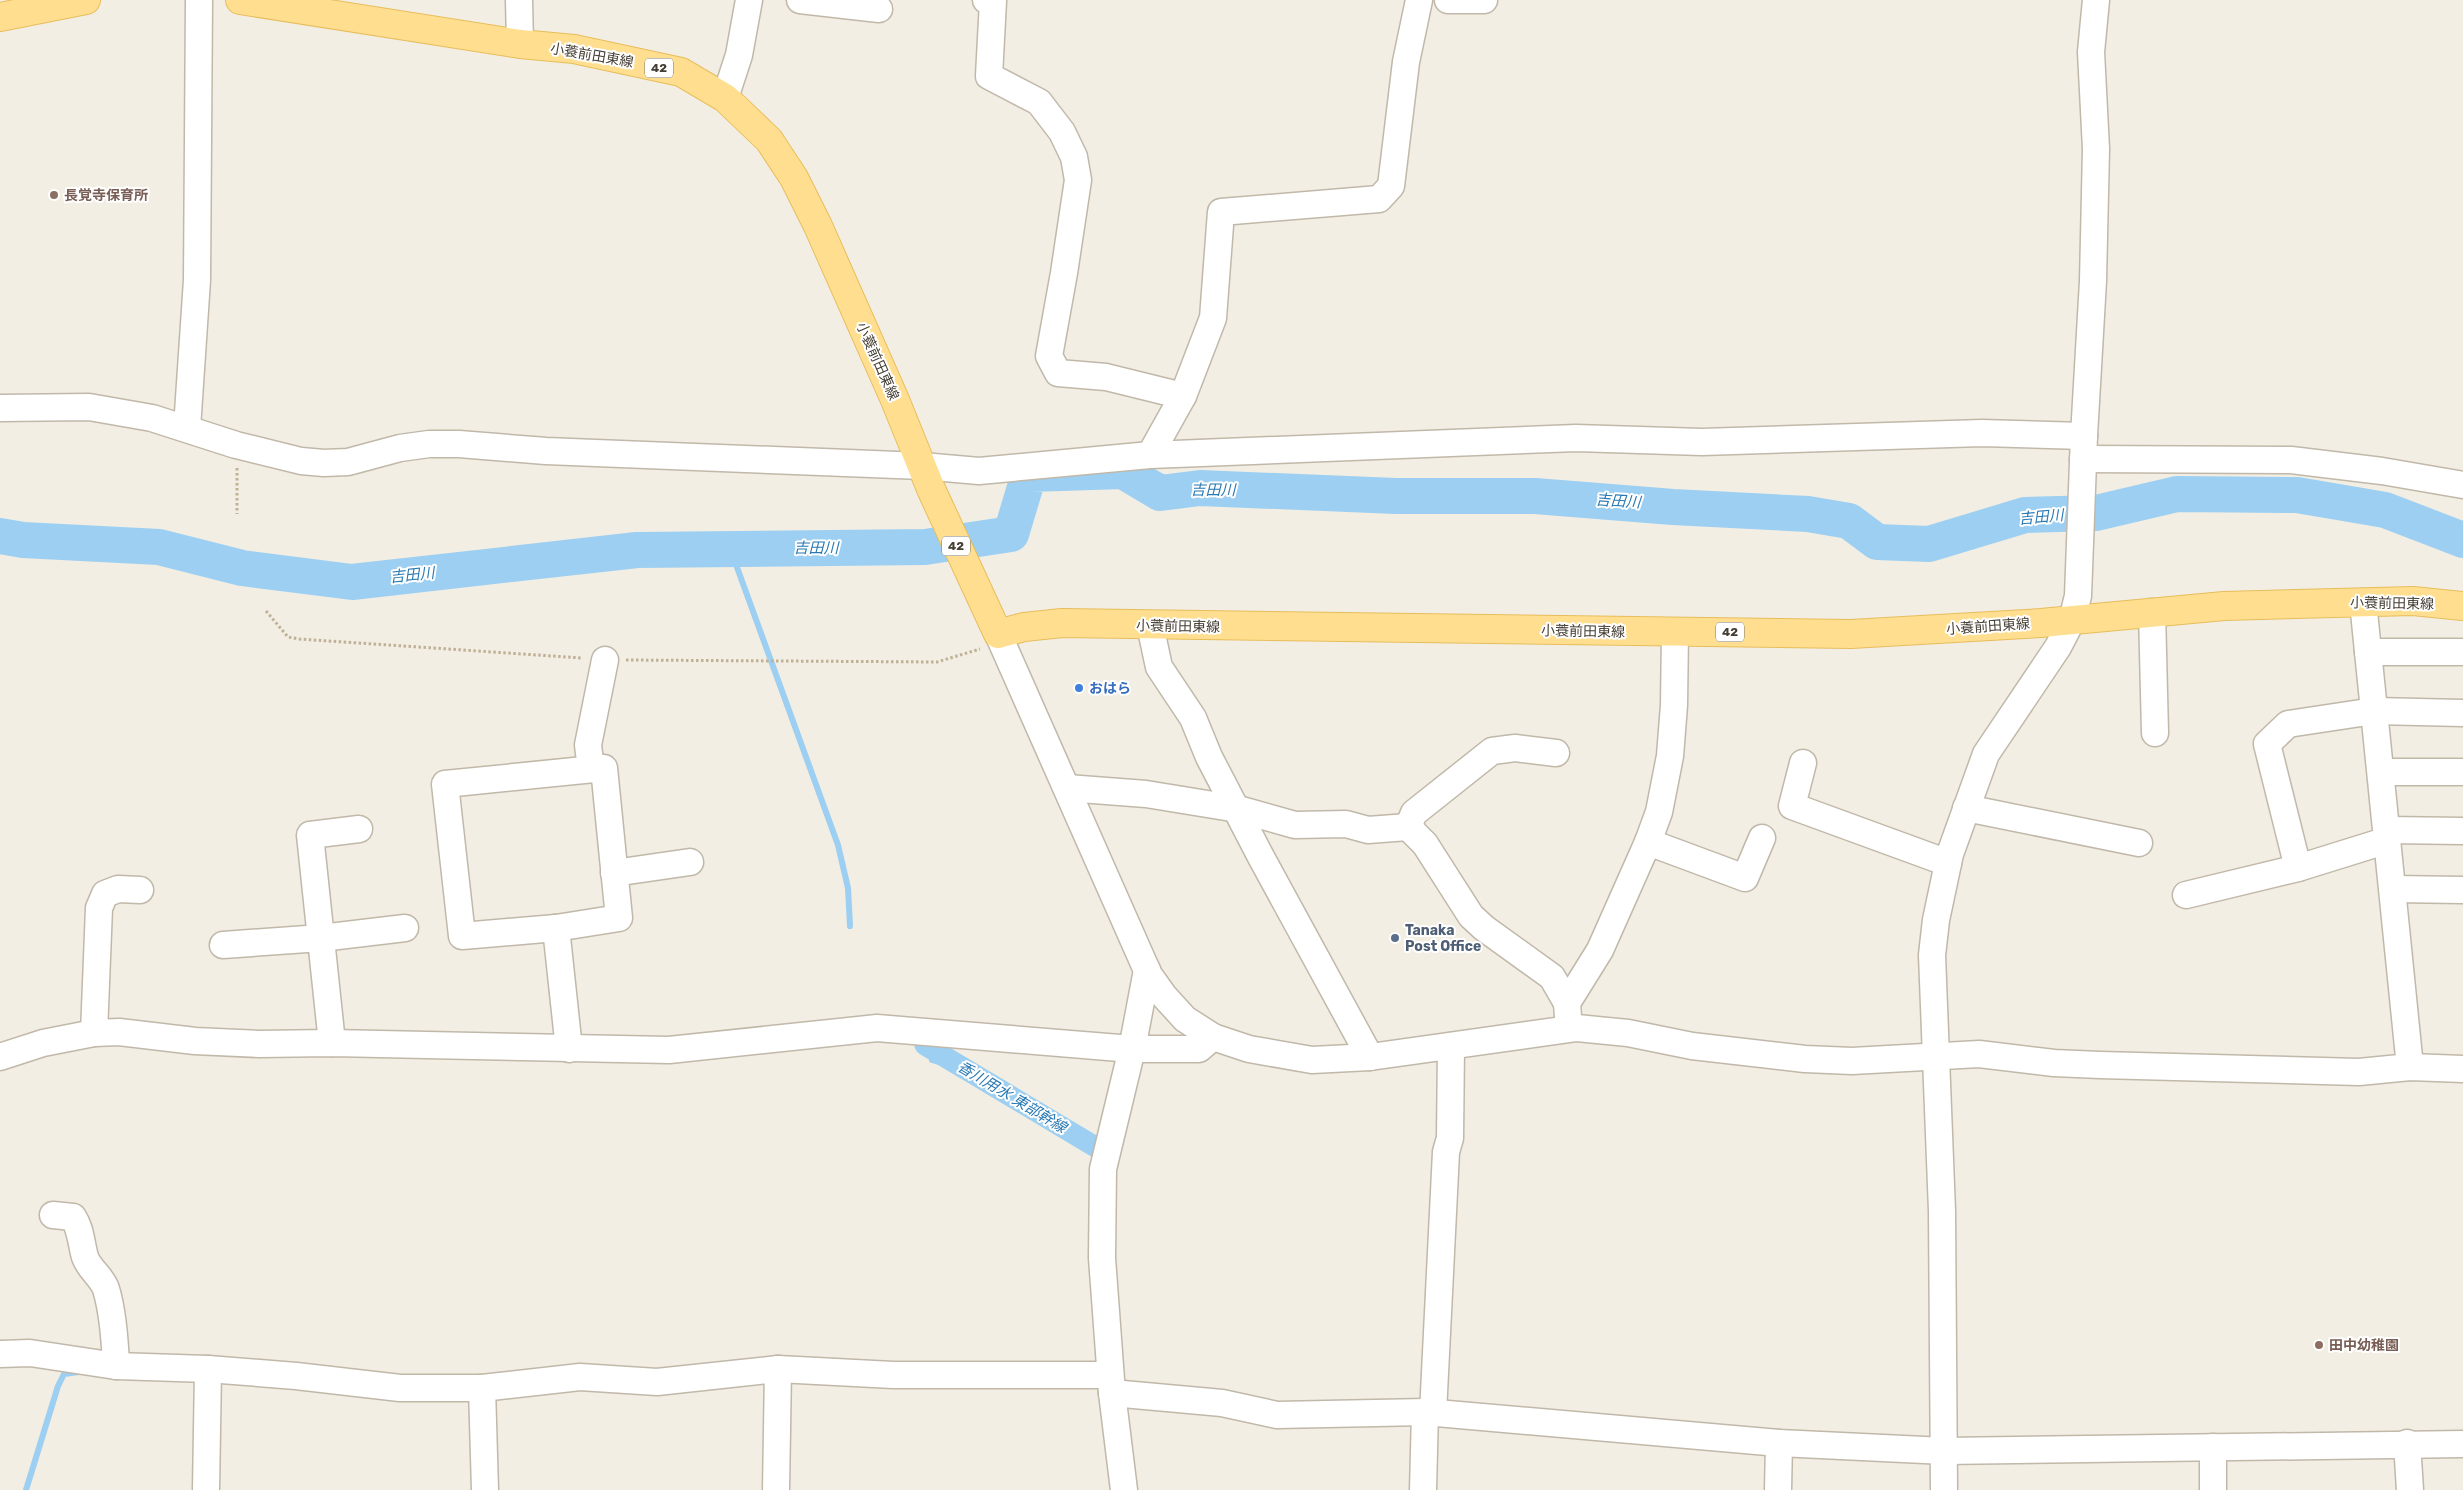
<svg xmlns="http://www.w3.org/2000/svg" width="2463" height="1490" viewBox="0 0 2463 1490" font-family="Rubik,'Noto Sans JP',sans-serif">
<rect width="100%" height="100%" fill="#f2eee3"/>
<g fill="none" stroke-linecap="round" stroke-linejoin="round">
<g stroke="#9ccff2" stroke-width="6">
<path d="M730 548 838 845 848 888 850 926"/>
<path d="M932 1060 965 1070"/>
<path d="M26 1490 58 1386 64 1374 79 1372"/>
</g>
<path stroke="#9ccff2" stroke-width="21" d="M925 1045 1099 1149"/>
<path stroke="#9ccff2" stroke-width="36" d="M0 536 23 540 159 547 242 568 352 582 637 550 925 547 1011 534 1029 474 1123 471 1160 493 1200 488 1396 496H1535L1673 507 1808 514 1849 521 1877 542 1929 544 2025 515 2096 513 2177 494 2297 495 2385 510 2463 540"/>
<defs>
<g id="minor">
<path d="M519 0 520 44"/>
<path d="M800 0 879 9"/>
<path d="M986 0 993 1 989 76 1039 102 1062 132 1074 157 1078 180 1064 273 1049 356 1058 373 1106 377 1183 396"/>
<path d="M1448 0H1484"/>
<path d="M725 98 739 55 749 0"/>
<path d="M0 408 89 407 152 418 236 445 301 461 324 463 348 462 400 448 429 444H459L546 451 922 466 979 471 1150 455 1576 438 1702 442 1982 433 2084 436"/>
<path d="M187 428 197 280 199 0"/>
<path d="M1150 455 1183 396 1213 318 1221 212 1379 199 1391 186 1406 62 1419 0"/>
<path d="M2083 459 2291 460 2382 471 2463 485"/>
<path d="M2363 602 2410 1067"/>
<path d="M2152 612 2155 733"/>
<path d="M1150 625 1159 667 1193 718 1209 757 1261 857 1370 1057"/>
<path d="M998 634 1149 975 1164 996 1185 1019 1213 1037 1249 1049 1312 1060 1370 1057 1577 1028 1628 1033 1692 1046 1805 1059 1852 1061 1979 1054 2054 1063 2100 1065 2359 1072 2410 1067 2463 1069"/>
<path d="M2368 652H2463"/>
<path d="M1803 763 1792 806 1948 863"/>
<path d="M604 768 619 918 556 928 462 936 445 784Z"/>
<path d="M591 769 588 745 605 660"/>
<path d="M2381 772H2463"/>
<path d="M1067 788 1146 794 1238 809 1295 825 1346 824 1368 830 1408 827 1425 844 1471 916 1484 928 1552 977 1567 1003"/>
<path d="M1966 808 2139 843"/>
<path d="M1408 827 1414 813 1492 751 1515 748 1556 753"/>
<path d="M2387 830 2463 831"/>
<path d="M1648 842 1745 878 1762 838"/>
<path d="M2298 868 2267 744 2288 724 2374 711 2463 713"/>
<path d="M614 873 690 862"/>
<path d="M2393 889 2463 890"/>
<path d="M2186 895 2298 868 2388 840"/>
<path d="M556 928 569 1049"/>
<path d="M223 945 321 938 405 928"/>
<path d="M1568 1017 1567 1003 1600 950 1648 842 1659 812 1670 756 1674 705 1675 632"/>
<path d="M94 1033 99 908 105 894 118 889 140 890"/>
<path d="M332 1043 310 835 359 829"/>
<path d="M0 1057 43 1043 94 1033 119 1032 195 1041 259 1044 332 1043 669 1050 877 1028 1132 1049H1199L1213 1037"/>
<path d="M53 1215 73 1217C81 1229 81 1243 85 1257 89 1269 102 1277 106 1289 113 1312 115 1341 116 1366"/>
<path d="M0 1354 30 1353 116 1366 208 1369 296 1376 400 1388H482L580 1377 657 1382 778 1369 893 1375H1110"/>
<path d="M482 1388 485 1490"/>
<path d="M1112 1393 1222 1403 1277 1415 1425 1412 1779 1443 1945 1451 2463 1444"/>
<path d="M1433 1413 1446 1152 1450 1138 1451 1046"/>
<path d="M2407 1443 2410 1490"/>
<path d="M2213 1447V1490"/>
<path d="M206 1490 208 1369"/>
<path d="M776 1490 778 1369"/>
<path d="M1124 1490 1112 1393 1102 1258 1103 1169 1132 1049 1147 970"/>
<path d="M1423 1490 1425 1412"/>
<path d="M1778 1490 1779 1443"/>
<path d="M1944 1490 1942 1211 1932 955 1936 920 1950 854 1986 754 2058 647 2072 620 2078 596 2084 436 2093 281 2096 149 2091 52 2096 0"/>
</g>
<g id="major">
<path d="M240 0 520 44 574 49 681 72 725 98 769 140 794 178 818 226 895 400 931 489 998 634 1024 627 1062 623 1851 634 2041 623 2224 606 2413 601 2463 606"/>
<path d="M0 17 86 0"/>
</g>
</defs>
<use href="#minor" stroke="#c1b8a9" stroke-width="29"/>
<use href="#major" stroke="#e7bd5c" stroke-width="30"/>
<g stroke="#c0b196" stroke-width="3" stroke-dasharray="2.5 2.5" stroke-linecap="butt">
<path d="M237 468V514"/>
<path d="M266 611 288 637 299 639 582 658"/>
<path d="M626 660 937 662 980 649"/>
</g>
<use href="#minor" stroke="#fff" stroke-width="26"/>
<use href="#major" stroke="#ffdf8f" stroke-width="28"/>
</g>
<g fill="#8d6e63" stroke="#fff" stroke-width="2">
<circle cx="54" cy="195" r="5"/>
<circle cx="2319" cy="1345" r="5"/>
</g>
<circle fill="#3f7fe0" stroke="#fff" stroke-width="2" cx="1079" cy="688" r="5"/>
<circle fill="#5c6f8a" stroke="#fff" stroke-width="2" cx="1395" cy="938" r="5"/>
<g text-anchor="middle" stroke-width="4" stroke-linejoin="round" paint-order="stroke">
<g fill="#fff" stroke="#7c7870" stroke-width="1">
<rect x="645" y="58.5" width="28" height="19" rx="4"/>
<rect x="942" y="536.5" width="28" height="19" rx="4"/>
<rect x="1716" y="622.5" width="28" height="19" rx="4"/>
</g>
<g font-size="12" font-weight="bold" fill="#443e33">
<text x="659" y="72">42</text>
<text x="956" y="550">42</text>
<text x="1730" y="636">42</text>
</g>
<g font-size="14" fill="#443e33" stroke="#fff">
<text transform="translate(592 55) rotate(10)" y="5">小蓑前田東線</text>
<text transform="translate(878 361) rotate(66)" y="5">小蓑前田東線</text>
<text transform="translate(2392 603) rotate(1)" y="5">小蓑前田東線</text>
<text transform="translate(1178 626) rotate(1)" y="5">小蓑前田東線</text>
<text transform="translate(1988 626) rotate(-4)" y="5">小蓑前田東線</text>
<text transform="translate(1583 631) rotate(1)" y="5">小蓑前田東線</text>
</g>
<g font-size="14" font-weight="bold" fill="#785e54" stroke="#fff" text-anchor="start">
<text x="64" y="200">長覚寺保育所</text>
<text x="2329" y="1350">田中幼稚園</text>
</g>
<g font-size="14" font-weight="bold" fill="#366cbe" stroke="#fff" text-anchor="start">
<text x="1089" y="693">おはら</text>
</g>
<g font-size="14" font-weight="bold" fill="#4e5e75" stroke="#fff" text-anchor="start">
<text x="1405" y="935">Tanaka<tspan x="1405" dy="16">Post Office</tspan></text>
</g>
<g font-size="15" font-style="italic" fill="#2979b3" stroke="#fff">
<text x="1213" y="495">吉田川</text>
<text transform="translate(1618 501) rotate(4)" y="5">吉田川</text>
<text transform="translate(2041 517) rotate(-5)" y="5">吉田川</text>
<text x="816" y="553">吉田川</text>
<text transform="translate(412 575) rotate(-6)" y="5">吉田川</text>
<text transform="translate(1012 1097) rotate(31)" y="5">香川用水 東部幹線</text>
</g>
</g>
</svg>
